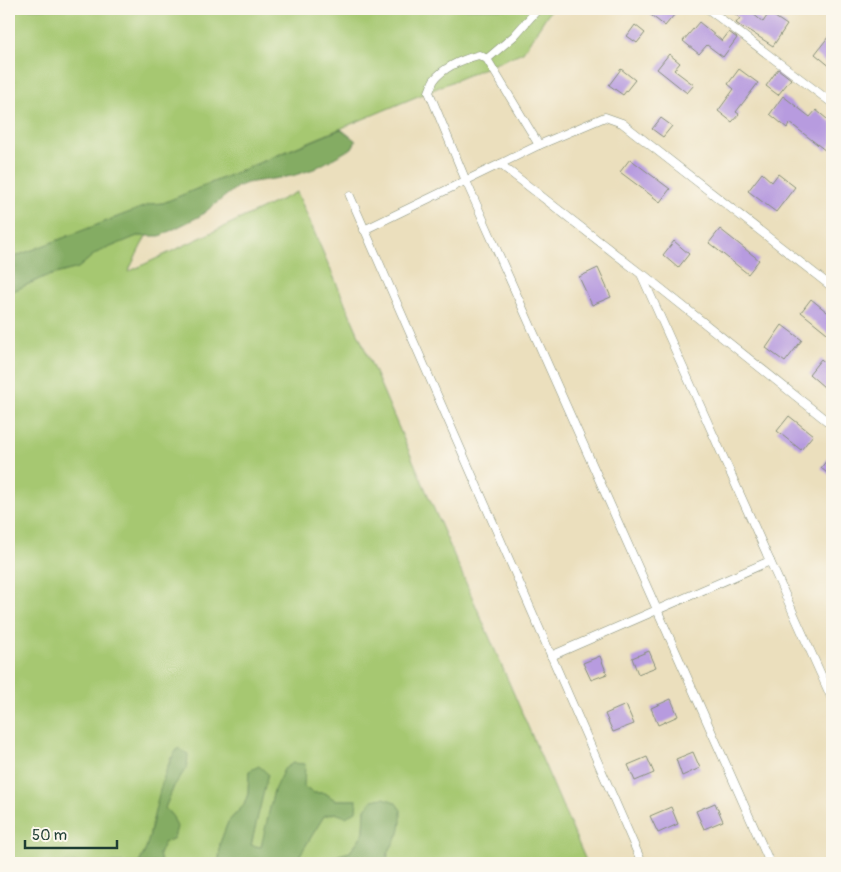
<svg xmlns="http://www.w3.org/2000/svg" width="841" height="872" viewBox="0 0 841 872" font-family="Pangolin,sans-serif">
<rect width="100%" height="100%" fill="#fbf7ec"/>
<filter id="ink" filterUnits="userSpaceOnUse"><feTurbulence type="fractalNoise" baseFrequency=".02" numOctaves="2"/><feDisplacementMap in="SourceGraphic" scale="10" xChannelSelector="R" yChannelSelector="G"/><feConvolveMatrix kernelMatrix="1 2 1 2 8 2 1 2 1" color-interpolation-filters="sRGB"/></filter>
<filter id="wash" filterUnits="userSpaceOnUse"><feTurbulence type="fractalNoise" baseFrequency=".0096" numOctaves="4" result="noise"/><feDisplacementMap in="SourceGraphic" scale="20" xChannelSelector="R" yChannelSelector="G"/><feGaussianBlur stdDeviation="1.12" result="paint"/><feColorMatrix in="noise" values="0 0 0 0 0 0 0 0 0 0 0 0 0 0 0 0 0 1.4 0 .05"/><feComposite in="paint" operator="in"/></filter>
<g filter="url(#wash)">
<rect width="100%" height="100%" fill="#ebdfbd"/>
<g fill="#a6c871" stroke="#628252">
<path d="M9 9H551L523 52 163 203 151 204 9 259Z"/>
<path d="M297 192 587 863H387L388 853 399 833 365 809 364 832 350 852 318 861 316 863H295L324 816 335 813 356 800H335L325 793H313L304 787 274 790 262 847 251 846 267 774 249 771 248 794 244 805 228 822 220 843 219 863H161L159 854 164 843 174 838 173 817 165 808 174 786 187 766 171 757 164 778 152 823 147 847 139 863H9V293L44 277 78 268 96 253 137 236H146L128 272Z"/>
</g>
<g fill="#84ac63" stroke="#52744c">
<path d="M341 129 356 141 352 148 314 169 292 176 247 183 237 187 200 216 160 236H137L96 253 78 268 44 277 9 293V259L151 204 163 203Z"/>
<path d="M178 748 188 754 187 767 174 786 165 808 173 817 177 827 174 838 164 843 159 854 161 863H139C142 857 146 851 147 845 156 814 159 775 178 748Z"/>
<path d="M293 763 305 764 304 787 313 793H325L335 800H357L356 811 346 817 335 813 324 816 295 863H219L220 843 228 822 244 805 248 794 249 771 259 766 268 774 251 845 261 847 274 790 284 769Z"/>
<path d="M384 798 395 802 401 810V822L399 833 388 853 387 863H316L318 861 350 852 364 832 365 809 372 800Z"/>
</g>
<g id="blocks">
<g fill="#b79bdf">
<path d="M643 9H679L665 26Z"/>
<path d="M729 9H747L763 22 769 13 787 25 773 46 745 28 744 29 736 23 740 18Z"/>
<path d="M699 22 722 41 729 32 737 38 723 57 707 45 699 54 683 41Z"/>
<path d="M635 25 645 33 637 43 627 36Z"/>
<path d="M832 32V68L815 54Z"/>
<path d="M669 54 680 63 674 70 694 85 687 93 657 69Z"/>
<path d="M621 69 635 80 623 95 609 85Z"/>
<path d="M739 69 758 83 736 112 739 114 732 122 718 111 734 89 728 84Z"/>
<path d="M778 69 791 79 778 95 766 86Z"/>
<path d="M783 96 810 117 816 110 832 123V143L826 151 790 123 787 128 770 114Z"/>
<path d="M661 118 672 126 663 137 652 129Z"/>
<path d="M630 159 670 189 660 202 620 172Z"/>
<path d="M762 173 772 182 778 174 795 187 776 212 748 191Z"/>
<path d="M720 229 759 260 748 274 709 243Z"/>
<path d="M674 241 689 254 678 268 663 255Z"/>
<path d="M598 268 611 297 592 305 579 277Z"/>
<path d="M811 299 832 316V337L801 312Z"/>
<path d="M782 325 802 340 785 362 766 348Z"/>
<path d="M821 359 832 369V394L809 374Z"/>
<path d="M789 416 813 435 801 450 777 431Z"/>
<path d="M832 453V477L821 468Z"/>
<path d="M649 651 656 667 638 674 632 658Z"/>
<path d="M600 656 607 674 591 680 583 663Z"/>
<path d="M671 699 678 716 658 725 651 708Z"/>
<path d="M626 705 634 724 613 732 605 714Z"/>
<path d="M693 752 700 768 682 776 676 759Z"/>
<path d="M647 757 654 773 635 781 628 765Z"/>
<path d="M715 803 723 821 704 829 696 811Z"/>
<path d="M671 807 678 824 658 833 650 816Z"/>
</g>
</g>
</g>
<g filter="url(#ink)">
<use href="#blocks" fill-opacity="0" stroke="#858e78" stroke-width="1"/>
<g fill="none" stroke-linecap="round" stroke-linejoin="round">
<defs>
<g id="service">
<path d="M708 9 832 103"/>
<path d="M487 59 514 36 538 9"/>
<path d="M539 145 605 117 622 123 832 287"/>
<path d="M500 164 539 145 487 59 479 55C464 59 444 67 434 80 432 83 431 88 429 92L466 181 770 863"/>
<path d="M350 196 642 863"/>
<path d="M364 230 500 164 641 274 832 699"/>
<path d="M644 275 832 425"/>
<path d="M551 656 770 561"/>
</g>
</defs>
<use href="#service" stroke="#858e78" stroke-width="9"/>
<use href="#service" stroke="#fff" stroke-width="8"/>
</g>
</g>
<rect width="841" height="872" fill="none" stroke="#fbf7ec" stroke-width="30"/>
<path d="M25 840v8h92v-8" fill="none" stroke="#1f3d34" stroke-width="2.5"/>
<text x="32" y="840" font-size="15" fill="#1f3d34" stroke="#fbf7ec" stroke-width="4" paint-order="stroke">50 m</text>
</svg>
